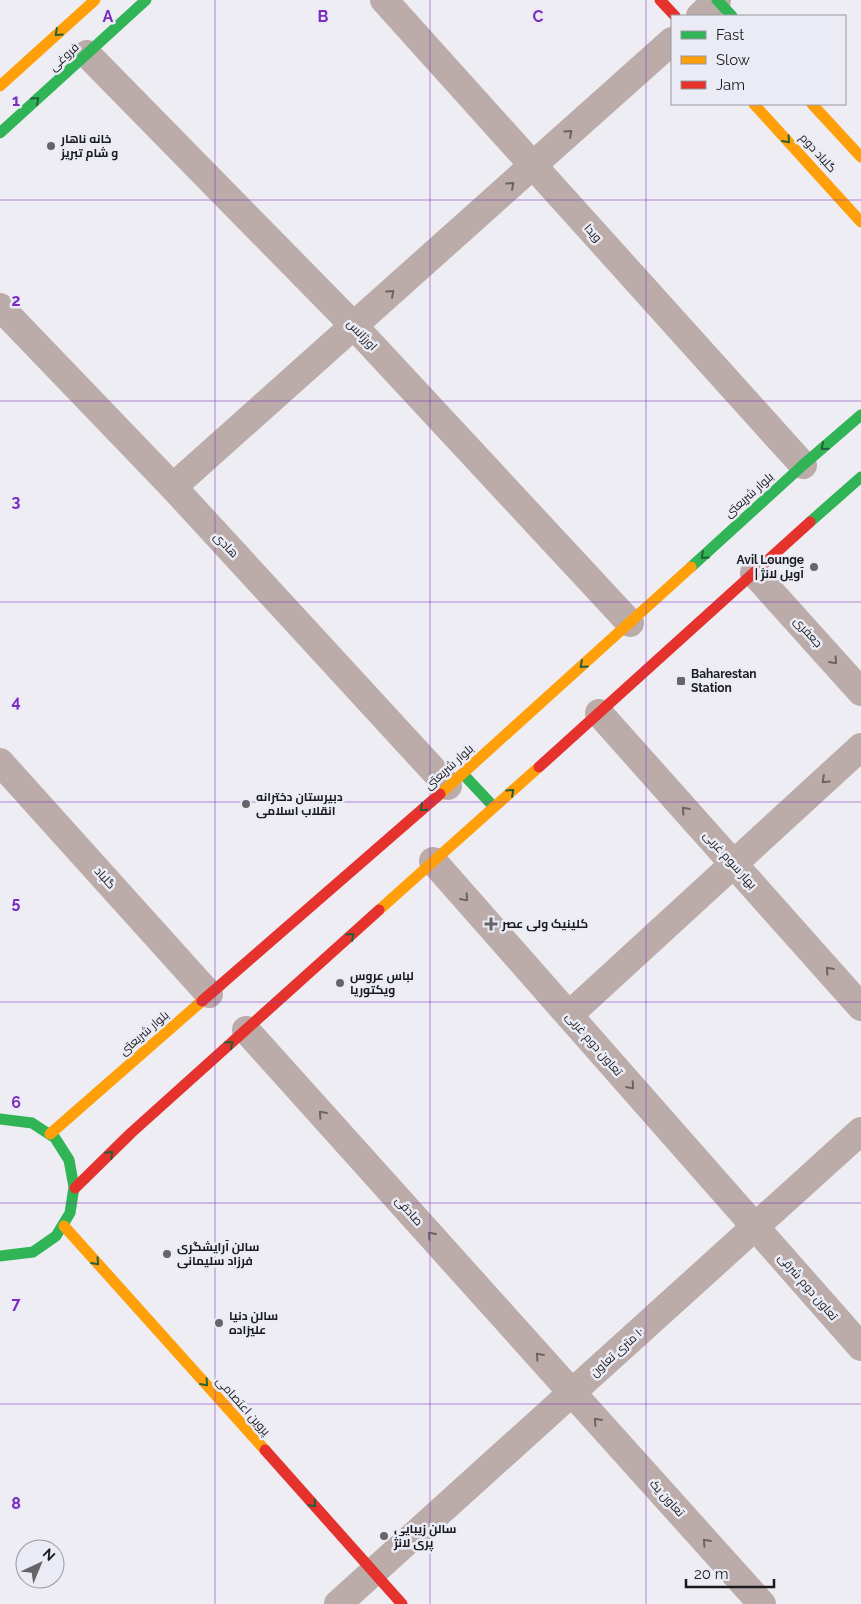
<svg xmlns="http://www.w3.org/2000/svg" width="861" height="1604" viewBox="0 0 861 1604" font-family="Raleway,Cairo,sans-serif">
<rect width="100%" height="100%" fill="#ededf3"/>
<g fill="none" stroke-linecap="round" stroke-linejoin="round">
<g stroke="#bbaca9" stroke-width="28">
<path d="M384 0 803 465"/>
<path d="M700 16 717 0"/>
<path d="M87 54 354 326 630 623"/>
<path d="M0 307 173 487 448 786"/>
<path d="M173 487 672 41"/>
<path d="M754 573 861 692"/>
<path d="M599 713 861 1007"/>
<path d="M0 762 209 994"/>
<path d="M433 861 861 1347"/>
<path d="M569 1015 861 747"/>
<path d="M246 1030 762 1604"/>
<path d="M338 1604 861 1131"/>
</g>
<g stroke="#30b455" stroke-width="11">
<path d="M717 0 732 16"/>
<path d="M0 133 146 0"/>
<path d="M810 522 861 477"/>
<path d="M691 567 803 465 861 415"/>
<path d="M463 774 494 807"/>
<path d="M0 1119 32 1123 55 1138 69 1160 74 1187 70 1213 56 1236 33 1252 0 1256"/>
</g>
<g stroke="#ff9f0a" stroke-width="11">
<path d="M0 86 95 0"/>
<path d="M754 104 861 222"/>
<path d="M812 104 861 157"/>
<path d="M440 794 691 567"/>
<path d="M379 910 539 767"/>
<path d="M50 1134 202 1001"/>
<path d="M64 1226 265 1450"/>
</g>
<g stroke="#e5322d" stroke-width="11">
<path d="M660 0 675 16"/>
<path d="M539 767 810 522"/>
<path d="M202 1001 440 794"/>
<path d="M75 1188 131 1133 379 910"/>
<path d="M265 1450 402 1604"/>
</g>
</g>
<defs><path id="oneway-chevron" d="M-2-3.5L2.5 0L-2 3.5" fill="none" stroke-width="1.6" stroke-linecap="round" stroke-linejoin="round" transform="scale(1.25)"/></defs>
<g stroke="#246037">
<use href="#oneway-chevron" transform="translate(58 33) rotate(138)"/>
<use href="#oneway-chevron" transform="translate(36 100) rotate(-42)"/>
<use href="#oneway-chevron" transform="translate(787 140) rotate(48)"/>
<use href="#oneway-chevron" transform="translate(824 447) rotate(139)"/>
<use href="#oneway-chevron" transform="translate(704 556) rotate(138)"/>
<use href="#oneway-chevron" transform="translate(583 665) rotate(138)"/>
<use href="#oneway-chevron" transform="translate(511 792) rotate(-42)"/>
<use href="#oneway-chevron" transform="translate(423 808) rotate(139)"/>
<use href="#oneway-chevron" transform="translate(351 936) rotate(-42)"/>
<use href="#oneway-chevron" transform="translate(230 1044) rotate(-42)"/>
<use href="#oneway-chevron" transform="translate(110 1154) rotate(-45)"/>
<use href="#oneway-chevron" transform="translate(96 1262) rotate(48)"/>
<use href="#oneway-chevron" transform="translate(205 1383) rotate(48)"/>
<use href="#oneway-chevron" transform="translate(313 1504) rotate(48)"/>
</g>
<g stroke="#6a6464">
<use href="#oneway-chevron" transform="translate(569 133) rotate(-42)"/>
<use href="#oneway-chevron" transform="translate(511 185) rotate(-42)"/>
<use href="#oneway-chevron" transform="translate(391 293) rotate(-42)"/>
<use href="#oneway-chevron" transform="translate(834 661) rotate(48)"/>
<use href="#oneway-chevron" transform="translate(825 780) rotate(137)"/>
<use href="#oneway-chevron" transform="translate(685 810) rotate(-132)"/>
<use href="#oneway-chevron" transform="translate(465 898) rotate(49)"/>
<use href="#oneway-chevron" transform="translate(829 970) rotate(-132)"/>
<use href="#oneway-chevron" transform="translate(631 1086) rotate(49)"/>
<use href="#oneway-chevron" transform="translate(322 1114) rotate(-132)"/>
<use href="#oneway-chevron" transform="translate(431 1235) rotate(-132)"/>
<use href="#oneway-chevron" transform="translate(539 1356) rotate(-132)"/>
<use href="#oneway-chevron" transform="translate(597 1421) rotate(-132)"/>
<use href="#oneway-chevron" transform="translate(706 1542) rotate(-132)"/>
</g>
<path fill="none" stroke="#7b2cbf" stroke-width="1" stroke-opacity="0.55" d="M215 0V1604M430 0V1604M646 0V1604M0 200H861M0 401H861M0 602H861M0 802H861M0 1002H861M0 1203H861M0 1404H861"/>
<g fill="#646469" stroke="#ebebf5" stroke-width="2">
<circle cx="51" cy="146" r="5"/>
<circle cx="814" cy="567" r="5"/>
<rect x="676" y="676" width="10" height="10" rx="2.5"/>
<circle cx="246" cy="804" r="5"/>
<path d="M488.5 916.5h5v5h5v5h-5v5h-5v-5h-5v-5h5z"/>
<circle cx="340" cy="983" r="5"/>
<circle cx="167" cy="1254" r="5"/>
<circle cx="219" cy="1323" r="5"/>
<circle cx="384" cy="1536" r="5"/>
</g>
<g text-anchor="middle" stroke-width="5" stroke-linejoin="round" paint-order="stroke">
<g font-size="12" fill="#1a1b1e" stroke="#ebebf5">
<text transform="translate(64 57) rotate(-42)" y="4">فروغى</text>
<text transform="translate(818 153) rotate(48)" y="4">گلباد دوم</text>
<text transform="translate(593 233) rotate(48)" y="4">ویدا</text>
<text transform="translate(362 335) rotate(47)" y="4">اورژانس</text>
<text transform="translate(749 495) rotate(-42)" y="4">بلوار شریعتى</text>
<text transform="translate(226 545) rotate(47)" y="4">هادی</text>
<text transform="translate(808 632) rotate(48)" y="4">جعفری</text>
<text transform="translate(449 767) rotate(-42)" y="4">بلوار شریعتى</text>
<text transform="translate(730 860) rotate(48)" y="4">بهار سوم غربی</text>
<text transform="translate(105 878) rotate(48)" y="4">گلباد</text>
<text transform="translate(144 1033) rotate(-41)" y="4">بلوار شریعتى</text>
<text transform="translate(594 1044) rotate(49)" y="4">تعاون دوم غربی</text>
<text transform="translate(409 1211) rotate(48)" y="4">صادقی</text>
<text transform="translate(808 1287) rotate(49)" y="4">تعاون دوم شرقی</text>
<text transform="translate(617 1352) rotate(-42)" y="4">١٠ متری تعاون</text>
<text transform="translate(243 1406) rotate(48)" y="4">پروین اعتصامى</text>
<text transform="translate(667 1498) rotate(48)" y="4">تعاون یک</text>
</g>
<g font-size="12" font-weight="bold" fill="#1a1b1e" stroke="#ebebf5" text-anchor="start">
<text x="61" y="143">خانه ناهار<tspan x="61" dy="14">و شام تبریز</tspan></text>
<text x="804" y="564" text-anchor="end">Avil Lounge<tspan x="804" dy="14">| آویل لانژ</tspan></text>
<text x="691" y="678">Baharestan<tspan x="691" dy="14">Station</tspan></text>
<text x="256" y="801">دبیرستان دخترانه<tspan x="256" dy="14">انقلاب اسلامی</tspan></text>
<text x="502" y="928">کلینیک ولی عصر</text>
<text x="350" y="980">لباس عروس<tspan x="350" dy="14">ويكتوريا</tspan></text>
<text x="177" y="1251">سالن آرایشگری<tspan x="177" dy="14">فرزاد سلیمانی</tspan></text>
<text x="229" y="1320">سالن دنيا<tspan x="229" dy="14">عليزاده</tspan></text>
<text x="394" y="1533">سالن زیبایی<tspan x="394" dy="14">پری لانژ</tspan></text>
</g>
</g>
<g font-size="16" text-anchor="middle" font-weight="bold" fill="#7b2cbf" stroke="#ebebf5" stroke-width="5" stroke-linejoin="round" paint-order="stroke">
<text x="108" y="22">A</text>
<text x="323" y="22">B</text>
<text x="538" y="22">C</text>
<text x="16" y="106">1</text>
<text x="16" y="306">2</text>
<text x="16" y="507">3</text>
<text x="16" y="707">4</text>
<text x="16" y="908">5</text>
<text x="16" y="1108">6</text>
<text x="16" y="1309">7</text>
<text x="16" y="1509">8</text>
</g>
<rect x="671" y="15" width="175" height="90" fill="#ebebf5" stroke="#97989f"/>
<rect x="681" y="31" width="25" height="8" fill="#30b455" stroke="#97989f"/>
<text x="716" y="40" font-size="15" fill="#1a1b1e">Fast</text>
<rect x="681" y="56" width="25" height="8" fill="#ff9f0a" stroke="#97989f"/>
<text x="716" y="65" font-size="15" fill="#1a1b1e">Slow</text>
<rect x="681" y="81" width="25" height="8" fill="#e5322d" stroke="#97989f"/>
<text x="716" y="90" font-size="15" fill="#1a1b1e">Jam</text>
<g transform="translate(40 1564) rotate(44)"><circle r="24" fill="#ebebf5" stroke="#97989f"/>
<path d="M0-4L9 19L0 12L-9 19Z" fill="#646469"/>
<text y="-8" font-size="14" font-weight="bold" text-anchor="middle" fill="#1a1b1e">N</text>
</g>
<path d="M686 1579v8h88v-8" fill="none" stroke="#1a1b1e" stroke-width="2.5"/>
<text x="694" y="1579" font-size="15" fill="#1a1b1e" stroke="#ebebf5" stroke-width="4" paint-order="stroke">20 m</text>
</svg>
